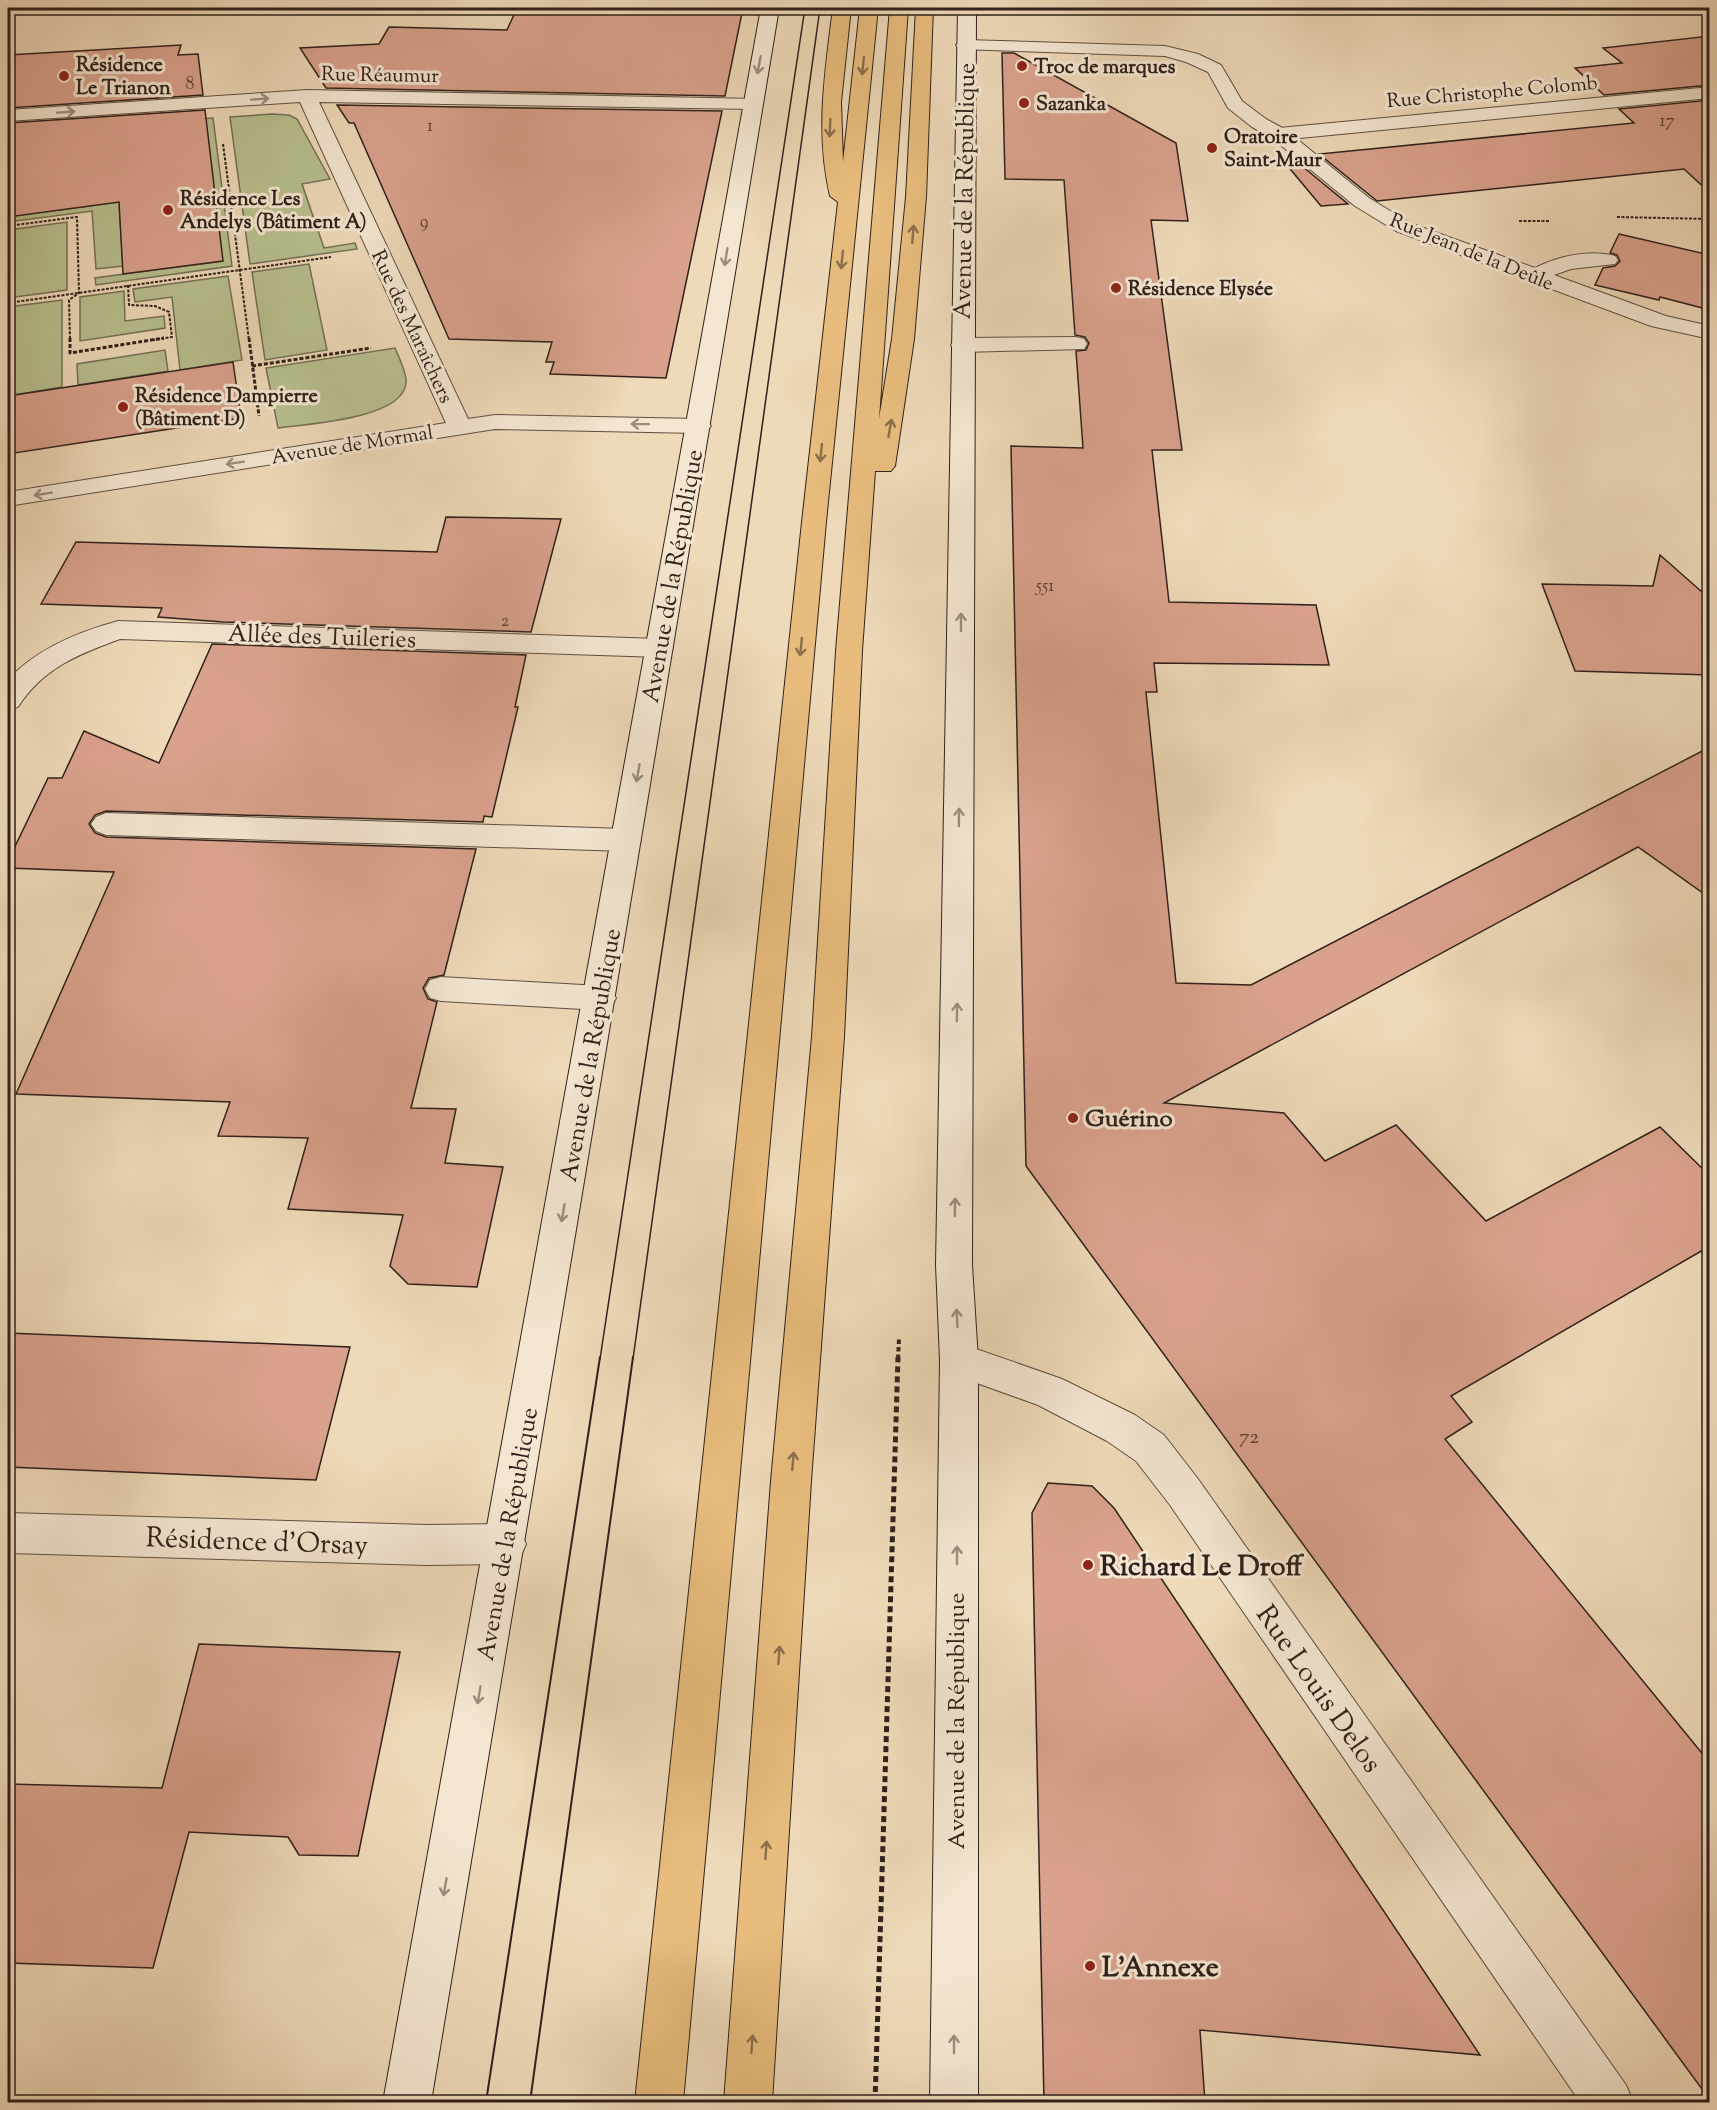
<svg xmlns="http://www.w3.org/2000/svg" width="1717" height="2110" viewBox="0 0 1717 2110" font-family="'Sorts Mill Goudy',serif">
<rect width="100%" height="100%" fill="#eed9b8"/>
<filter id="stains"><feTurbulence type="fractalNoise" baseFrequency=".00333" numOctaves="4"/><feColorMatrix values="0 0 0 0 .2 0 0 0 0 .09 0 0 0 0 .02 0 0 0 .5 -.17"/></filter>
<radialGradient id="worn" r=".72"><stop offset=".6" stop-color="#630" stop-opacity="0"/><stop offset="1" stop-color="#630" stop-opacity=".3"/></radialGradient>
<g fill="#b8bf8f" stroke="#747055" stroke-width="1.5">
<path d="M272 114 289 115 297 119 330 179 302 184 324 248 355 243 357 249 250 264 230 117Z"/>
<path d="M213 118 232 266 96 285 95 278 222 261 92 126Z"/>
<path d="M119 202 123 266 96 269 92 211 8 222V217Z"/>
<path d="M67 222V290L8 298V230Z"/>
<path d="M309 264 327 350 265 360 252 272Z"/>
<path d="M228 276 242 360 180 370 172 297 135 302 133 289Z"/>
<path d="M124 291 125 321 164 316 165 328 80 341V297Z"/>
<path d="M62 300V387L8 396V307Z"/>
<path d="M395 348C399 358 407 373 406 383 403 419 307 424 278 428L266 368Z"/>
<path d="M165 350 168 371 78 385 77 364Z"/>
</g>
<g fill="#daa28d" stroke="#2f211b" stroke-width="1.5">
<path d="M517 8H743L725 96 326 88 300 48 379 44 389 27 507 30Z"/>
<path d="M1710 36V85L1604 95 1575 68 1622 63 1603 48Z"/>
<path d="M181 45 178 55 198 54 203 95 8 108V55Z"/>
<path d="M1002 53H1014L1176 143 1188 221 1151 220 1182 450H1152L1169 602 1316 605 1329 665 1154 663 1157 692H1146L1176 983 1251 985 1710 747V898L1638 847 1164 1103 1284 1113 1325 1161 1396 1125 1486 1221 1660 1127 1710 1176V1246L1451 1396 1472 1422 1445 1439 1710 1763V2100L1026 1166 1011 446 1083 448 1076 351 1086 350 1089 343 1085 337 1075 335 1064 180 1005 179Z"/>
<path d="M1710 100V193L1684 169 1377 201 1319 154 1634 123 1619 109Z"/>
<path d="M337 105 722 111 666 378 550 374 554 362H546L552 342 449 339 354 123H349Z"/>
<path d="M205 110 223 261 123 274 119 202 8 217V123Z"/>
<path d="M1291 157 1348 204 1321 206 1281 158Z"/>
<path d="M1619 234 1710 255V310L1660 297 1659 300 1595 285 1603 268 1615 266 1620 261 1617 255 1610 253Z"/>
<path d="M233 362 241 418 8 454V396Z"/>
<path d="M446 517 561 519 531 632 223 622 158 617 162 608 41 604 76 542 437 552Z"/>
<path d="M1660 555 1710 599V675L1575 671 1542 584 1653 586Z"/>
<path d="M212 644 526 655 515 707H518L492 817 484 816 483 822 106 811 95 815 89 824 95 833 106 837 476 849 444 975 429 978 423 988 428 999 437 1002 411 1108 456 1109 445 1163 503 1167 477 1287 408 1284 390 1266 403 1215 288 1209 308 1138 218 1136 230 1102 16 1094 114 872 8 868V861L48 778H62L84 731 159 763Z"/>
<path d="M8 1333 350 1347 316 1480 8 1467Z"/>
<path d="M1048 1483 1092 1486 1114 1508 1480 2055 1200 2030 1205 2103H1044L1032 1513Z"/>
<path d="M199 1644 400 1652 358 1856 299 1855 288 1837 189 1832 153 1968 8 1963V1784L162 1788Z"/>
</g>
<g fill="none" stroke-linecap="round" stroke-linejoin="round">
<defs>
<g id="lane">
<path d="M8 8H20L17 12 8 13Z"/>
<path d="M965 40 1165 46 1198 54 1221 65 1242 101 1266 119 1286 130 1369 198 1410 223 1535 268C1558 256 1590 249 1615 256L1618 260 1615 264 1571 269 1554 275 1666 316 1710 326V339L1651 326 1396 231 1355 206 1272 138 1252 127 1228 108 1208 72 1186 62 1165 56 959 49 956 45Z"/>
<path d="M1076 337 1084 339 1087 344 1084 349 962 352 954 350 951 345 954 340 962 338Z"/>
<path d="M106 813 626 829 637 832 641 840 637 848 626 851 106 835 96 831 91 824 96 817Z"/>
<path d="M441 977 600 986 611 989 616 998 611 1007 600 1010 441 1001 430 998 425 989 430 980Z"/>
<path d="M8 1513 427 1525 506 1524 520 1530 526 1544 520 1558 506 1564 427 1565 8 1553Z"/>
</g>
<g id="street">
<path d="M1710 87V98L1279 140 1270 134 1279 128Z"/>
<path d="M307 90 759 99 761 103 759 107 752 109 319 102 468 419 495 415 699 419 707 421 711 426 707 431 699 433 495 429 8 506V492L446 423 300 102 8 121V110Z"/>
<path d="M118 621 660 639 669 642 673 648 669 654 660 657 120 639C79 654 43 668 18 707L8 709V680C36 649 78 632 118 621Z"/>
<path d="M959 1343 1062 1379 1135 1415 1164 1435 1198 1479 1626 2085 1633 2102H1580L1170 1505 1136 1461 1107 1441 1038 1405 946 1372 940 1360 946 1348Z"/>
</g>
<g id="secondary">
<path d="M761 8H779L431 2102H383Z"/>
<path d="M958 8H976L972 1265 978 1360V2102H930L940 1360 936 1265Z"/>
</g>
<g id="primary">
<path d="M833 8H851L841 102 843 162 860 8H878L826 522 683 2102H635L802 522 838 202 830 196C815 132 825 72 833 8Z"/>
<path d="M890 8H908L879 419 892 339 906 197 916 8H933L926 197 914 339 895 466 891 471H875L862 651 844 1037 811 1481 772 2102H724L771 1481 812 1037 836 651Z"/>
</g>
</defs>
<use href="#lane" stroke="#5f4f42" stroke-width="2"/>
<use href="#street" stroke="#5f4f42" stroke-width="2"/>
<use href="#secondary" stroke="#2f211b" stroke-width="2"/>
<use href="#primary" stroke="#2f211b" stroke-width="2"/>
<g stroke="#2f211b" stroke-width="2" stroke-dasharray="3 1.5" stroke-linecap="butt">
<path d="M223 144 249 340"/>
<path d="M1617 217 1710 219"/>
<path d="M1519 221H1550"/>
<path d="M8 226 77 217 79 293 69 300 70 340"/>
<path d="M128 285 129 305 155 306 169 312 172 337 154 340"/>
<path d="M8 303 331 257"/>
</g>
<g stroke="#2f211b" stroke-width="3" stroke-dasharray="4 2" stroke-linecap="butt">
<path d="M70 338V353L164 338"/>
<path d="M249 338 259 416"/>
<path d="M252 366 371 348"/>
</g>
<path stroke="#2f211b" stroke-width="4" stroke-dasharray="4.5 3" stroke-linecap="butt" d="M898 1359 899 1339"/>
<path stroke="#2f211b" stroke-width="5" stroke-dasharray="6 4" stroke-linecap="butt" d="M875 2102 898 1357"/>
<use href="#lane" fill="#f4e6d1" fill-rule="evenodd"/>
<use href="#street" fill="#f4e6d1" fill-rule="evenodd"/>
<use href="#secondary" fill="#f4e6d1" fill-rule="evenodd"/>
<use href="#primary" fill="#e7bc7c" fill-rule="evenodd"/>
<g stroke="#2f211b" stroke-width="1.5">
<path d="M600 1359 805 8"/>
<path d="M633 1359 820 8"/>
</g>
<g stroke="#2f211b" stroke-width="2">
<path d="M486 2102 600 1357"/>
<path d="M530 2102 633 1357"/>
</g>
</g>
<defs><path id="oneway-shaft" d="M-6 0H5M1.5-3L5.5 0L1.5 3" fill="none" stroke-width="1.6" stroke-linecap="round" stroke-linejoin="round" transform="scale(1.5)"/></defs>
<g stroke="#9b8d7f">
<use href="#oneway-shaft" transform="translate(759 65) rotate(101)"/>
<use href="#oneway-shaft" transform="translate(260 99) rotate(-4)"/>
<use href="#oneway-shaft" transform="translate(66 112) rotate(-4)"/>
<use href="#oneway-shaft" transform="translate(726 257) rotate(99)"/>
<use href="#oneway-shaft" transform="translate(640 424) rotate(-179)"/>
<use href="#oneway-shaft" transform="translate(235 463) rotate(171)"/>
<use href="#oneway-shaft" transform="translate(43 494) rotate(171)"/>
<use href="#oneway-shaft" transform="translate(961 622) rotate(-90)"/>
<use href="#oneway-shaft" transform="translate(638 773) rotate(100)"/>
<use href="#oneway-shaft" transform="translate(959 817) rotate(-89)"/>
<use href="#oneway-shaft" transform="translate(957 1012) rotate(-89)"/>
<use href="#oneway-shaft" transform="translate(955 1207) rotate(-89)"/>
<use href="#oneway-shaft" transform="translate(563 1213) rotate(100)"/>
<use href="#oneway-shaft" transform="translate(957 1318) rotate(-93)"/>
<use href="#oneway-shaft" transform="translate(957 1555) rotate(-90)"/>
<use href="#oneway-shaft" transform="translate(479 1695) rotate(100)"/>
<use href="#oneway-shaft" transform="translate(445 1887) rotate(100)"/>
<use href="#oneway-shaft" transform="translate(954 2044) rotate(-90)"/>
</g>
<g stroke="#8b6e4c">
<use href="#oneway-shaft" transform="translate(863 66) rotate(96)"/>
<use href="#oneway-shaft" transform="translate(830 128) rotate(92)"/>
<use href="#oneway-shaft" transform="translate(913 234) rotate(-85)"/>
<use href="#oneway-shaft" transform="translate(842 260) rotate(96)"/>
<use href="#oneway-shaft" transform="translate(890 428) rotate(-80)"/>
<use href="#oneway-shaft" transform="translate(821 453) rotate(96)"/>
<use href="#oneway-shaft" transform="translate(801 647) rotate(96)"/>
<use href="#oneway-shaft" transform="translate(793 1461) rotate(-85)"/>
<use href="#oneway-shaft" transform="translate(779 1655) rotate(-86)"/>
<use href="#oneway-shaft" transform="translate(766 1850) rotate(-86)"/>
<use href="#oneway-shaft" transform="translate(752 2044) rotate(-86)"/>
</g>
<g fill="#8f2418" stroke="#f4e6d1" stroke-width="2">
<circle cx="1022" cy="66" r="6"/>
<circle cx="64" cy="76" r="6"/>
<circle cx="1024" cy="103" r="6"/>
<circle cx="1212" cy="148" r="6"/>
<circle cx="168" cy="210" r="6"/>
<circle cx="1116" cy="288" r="6"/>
<circle cx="123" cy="407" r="6"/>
<circle cx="1073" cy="1118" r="6"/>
<circle cx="1088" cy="1565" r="6"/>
<circle cx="1090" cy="1966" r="6"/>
</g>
<g text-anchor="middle" stroke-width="6" stroke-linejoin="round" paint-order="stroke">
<g font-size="18" fill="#5a4138">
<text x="190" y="89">8</text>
<text x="1667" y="126">17</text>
<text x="430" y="131">1</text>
<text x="424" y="227">9</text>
<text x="1045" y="591">551</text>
<text x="505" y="626">2</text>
</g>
<g font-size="20" font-weight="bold" fill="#2f211b" stroke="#f4e6d1" text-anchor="start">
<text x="76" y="71">Résidence<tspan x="76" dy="23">Le Trianon</tspan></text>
<text x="1034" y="73">Troc de marques</text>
<text x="1036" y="110">Sazanka</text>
<text x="1224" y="143">Oratoire<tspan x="1224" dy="23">Saint-Maur</tspan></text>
<text x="180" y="205">Résidence Les<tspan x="180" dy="23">Andelys (Bâtiment A)</tspan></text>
<text x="1128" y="295">Résidence Elysée</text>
<text x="135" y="402">Résidence Dampierre<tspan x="135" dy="23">(Bâtiment D)</tspan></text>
</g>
<g font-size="20" fill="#2f211b" stroke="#f4e6d1">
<text transform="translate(380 74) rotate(1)" y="7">Rue Réaumur</text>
<text transform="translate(1492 91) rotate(-5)" y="7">Rue Christophe Colomb</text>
<text transform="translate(1472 251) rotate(22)" y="7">Rue Jean de la Deûle</text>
<text transform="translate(413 326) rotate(65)" y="7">Rue des Maraîchers</text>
<text transform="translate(352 444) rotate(-9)" y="7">Avenue de Mormal</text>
</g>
<g font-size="21" fill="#5a4138">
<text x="1249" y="1443">72</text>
</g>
<g font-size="24" fill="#2f211b" stroke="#f4e6d1">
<text transform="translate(964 191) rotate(-89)" y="8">Avenue de la République</text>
<text transform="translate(672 576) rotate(-80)" y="8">Avenue de la République</text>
<text transform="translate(322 636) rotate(2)" y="8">Allée des Tuileries</text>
<text transform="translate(590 1055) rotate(-80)" y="8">Avenue de la République</text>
<text transform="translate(507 1534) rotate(-80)" y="8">Avenue de la République</text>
<text transform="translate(956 1721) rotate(-90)" y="8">Avenue de la République</text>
</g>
<g font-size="24" font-weight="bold" fill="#2f211b" stroke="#f4e6d1" text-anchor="start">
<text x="1085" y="1126">Guérino</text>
</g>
<g font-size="28" fill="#2f211b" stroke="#f4e6d1">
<text transform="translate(257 1540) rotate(2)" y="10">Résidence d'Orsay</text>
<text transform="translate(1320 1688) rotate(55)" y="10">Rue Louis Delos</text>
</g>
<g font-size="28" font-weight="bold" fill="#2f211b" stroke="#f4e6d1" text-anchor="start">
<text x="1100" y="1575">Richard Le Droff</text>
<text x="1102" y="1976">L'Annexe</text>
</g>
</g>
<rect width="1717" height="2110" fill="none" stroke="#eed9b8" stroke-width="30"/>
<rect x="9" y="9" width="1699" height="2092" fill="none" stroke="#2f211b" stroke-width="3"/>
<rect x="15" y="15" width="1687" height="2080" fill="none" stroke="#2f211b" stroke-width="1.5"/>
<rect width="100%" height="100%" filter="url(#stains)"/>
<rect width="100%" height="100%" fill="url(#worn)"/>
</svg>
